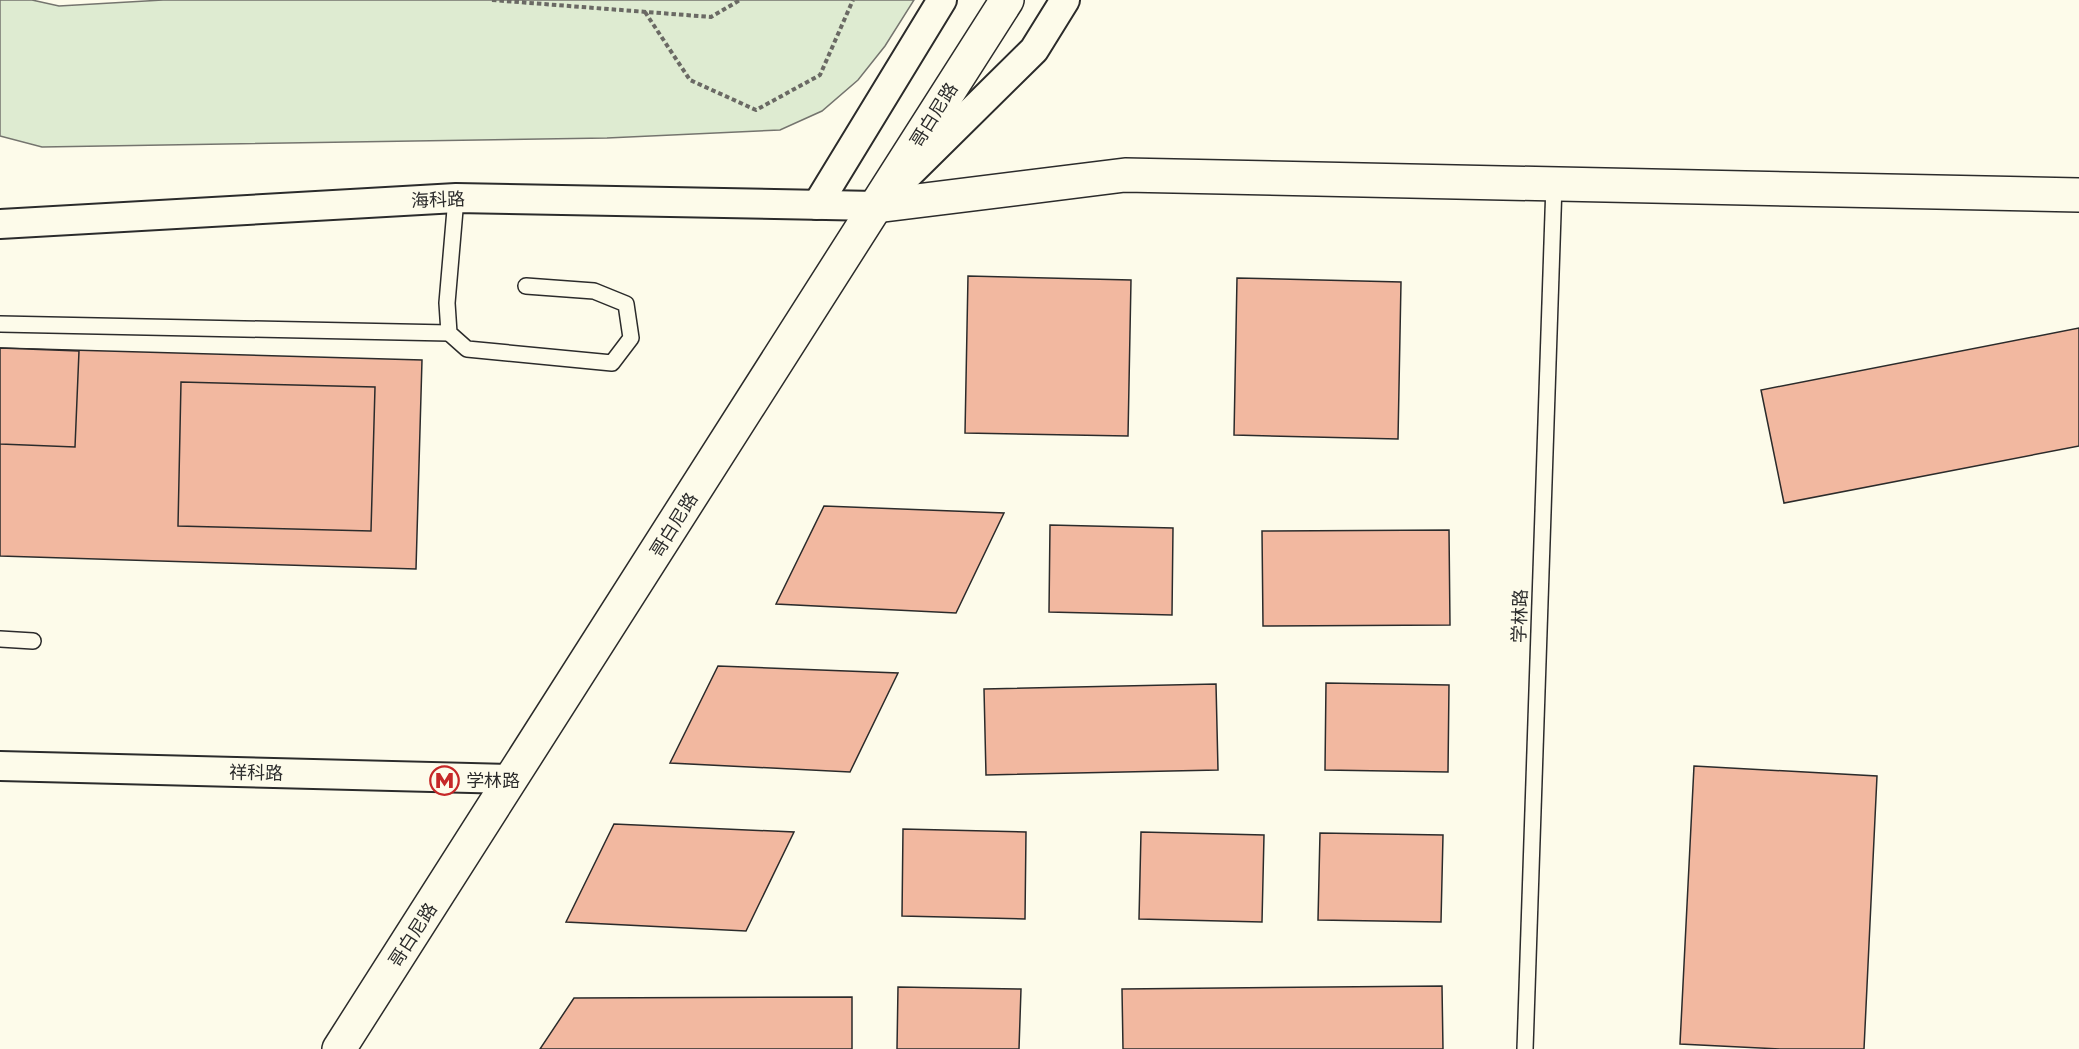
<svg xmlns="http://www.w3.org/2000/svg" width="2079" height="1049" viewBox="0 0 2079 1049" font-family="'IBM Plex Serif','Noto Sans SC',serif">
<rect width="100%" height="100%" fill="#fdfbea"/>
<path fill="#deebd1" stroke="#74746e" stroke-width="1.5" d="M0 0H32L59 6 163 0H914L885 46 858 80 822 111 780 130 607 138 42 147 0 136Z"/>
<g fill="#f2b8a0" stroke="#2b2b2b" stroke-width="1.5">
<path d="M968 276 1131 280 1128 436 965 433Z"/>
<path d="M1237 278 1401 282 1398 439 1234 435Z"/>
<path d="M2079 328V446L1784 503 1761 390Z"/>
<path d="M0 348 422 360 416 569 0 556Z"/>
<path d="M0 348 79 351 75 447 0 444Z"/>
<path d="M181 382 375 387 371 531 178 526Z"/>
<path d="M824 506 1004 513 956 613 776 604Z"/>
<path d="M1050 525 1173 528 1172 615 1049 612Z"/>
<path d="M1449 530 1450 625 1263 626 1262 531Z"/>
<path d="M718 666 898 673 850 772 670 763Z"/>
<path d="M1326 683 1449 685 1448 772 1325 770Z"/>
<path d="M1216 684 1218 770 986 775 984 689Z"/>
<path d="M1694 766 1877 776 1864 1049H1780L1680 1044Z"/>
<path d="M614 824 794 832 746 931 566 922Z"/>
<path d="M903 829 1026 832 1025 919 902 916Z"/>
<path d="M1141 832 1264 835 1262 922 1139 919Z"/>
<path d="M1320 833 1443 835 1441 922 1318 920Z"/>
<path d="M1442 986 1443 1049H1123L1122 989Z"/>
<path d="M898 987 1021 989 1019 1049H897Z"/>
<path d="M852 997V1049H540L574 998Z"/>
</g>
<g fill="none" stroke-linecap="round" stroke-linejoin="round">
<defs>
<g id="service">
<path d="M456 198 447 303 449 333 467 349 612 363 631 338 626 304 594 291 526 286"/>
<path d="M0 324 449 333"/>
<path d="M0 639 33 641"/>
<path d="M1525 1049 1554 184"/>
</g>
<g id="minor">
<path d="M817 205 942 0"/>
<path d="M0 224 456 198 876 206 1034 50 1065 0"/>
<path d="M0 766 512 779"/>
</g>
<g id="tertiary">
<path d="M876 206 1125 175 2079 195"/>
<path d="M339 1049 1007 0"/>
</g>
</defs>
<use href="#service" stroke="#2b2b2b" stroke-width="18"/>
<use href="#minor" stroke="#2b2b2b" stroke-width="32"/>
<use href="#tertiary" stroke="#2b2b2b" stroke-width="36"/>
<g stroke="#6a6964" stroke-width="4" stroke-dasharray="4.5 3" stroke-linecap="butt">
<path d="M492 0 711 17 740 0"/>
<path d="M645 12 690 80 756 110 820 75 853 0"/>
</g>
<use href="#service" stroke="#fdfbea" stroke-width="15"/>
<use href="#minor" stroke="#fdfbea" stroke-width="28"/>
<use href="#tertiary" stroke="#fdfbea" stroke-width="33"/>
</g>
<defs>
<symbol id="metro-ring" viewBox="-11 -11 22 22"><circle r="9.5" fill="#fdfbea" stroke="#c62828" stroke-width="1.5"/><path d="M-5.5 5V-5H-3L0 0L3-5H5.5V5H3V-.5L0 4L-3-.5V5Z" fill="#c62828"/></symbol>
</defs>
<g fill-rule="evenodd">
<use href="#metro-ring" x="428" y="764" width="33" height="33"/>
</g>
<g text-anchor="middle" stroke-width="4.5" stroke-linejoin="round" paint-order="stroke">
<g font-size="18" fill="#2b2b2b" stroke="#fdfbea">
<text transform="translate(934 115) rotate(-58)" y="6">哥白尼路</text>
<text transform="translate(438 200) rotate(-2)" y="6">海科路</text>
<text transform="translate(674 525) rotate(-58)" y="6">哥白尼路</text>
<text transform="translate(1520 616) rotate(-88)" y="6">学林路</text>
<text transform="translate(256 773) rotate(1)" y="6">祥科路</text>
<text transform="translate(413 935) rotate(-57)" y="6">哥白尼路</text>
</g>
<g font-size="18" fill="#2b2b2b" stroke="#fdfbea" text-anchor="start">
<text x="466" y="787">学林路</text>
</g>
</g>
</svg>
